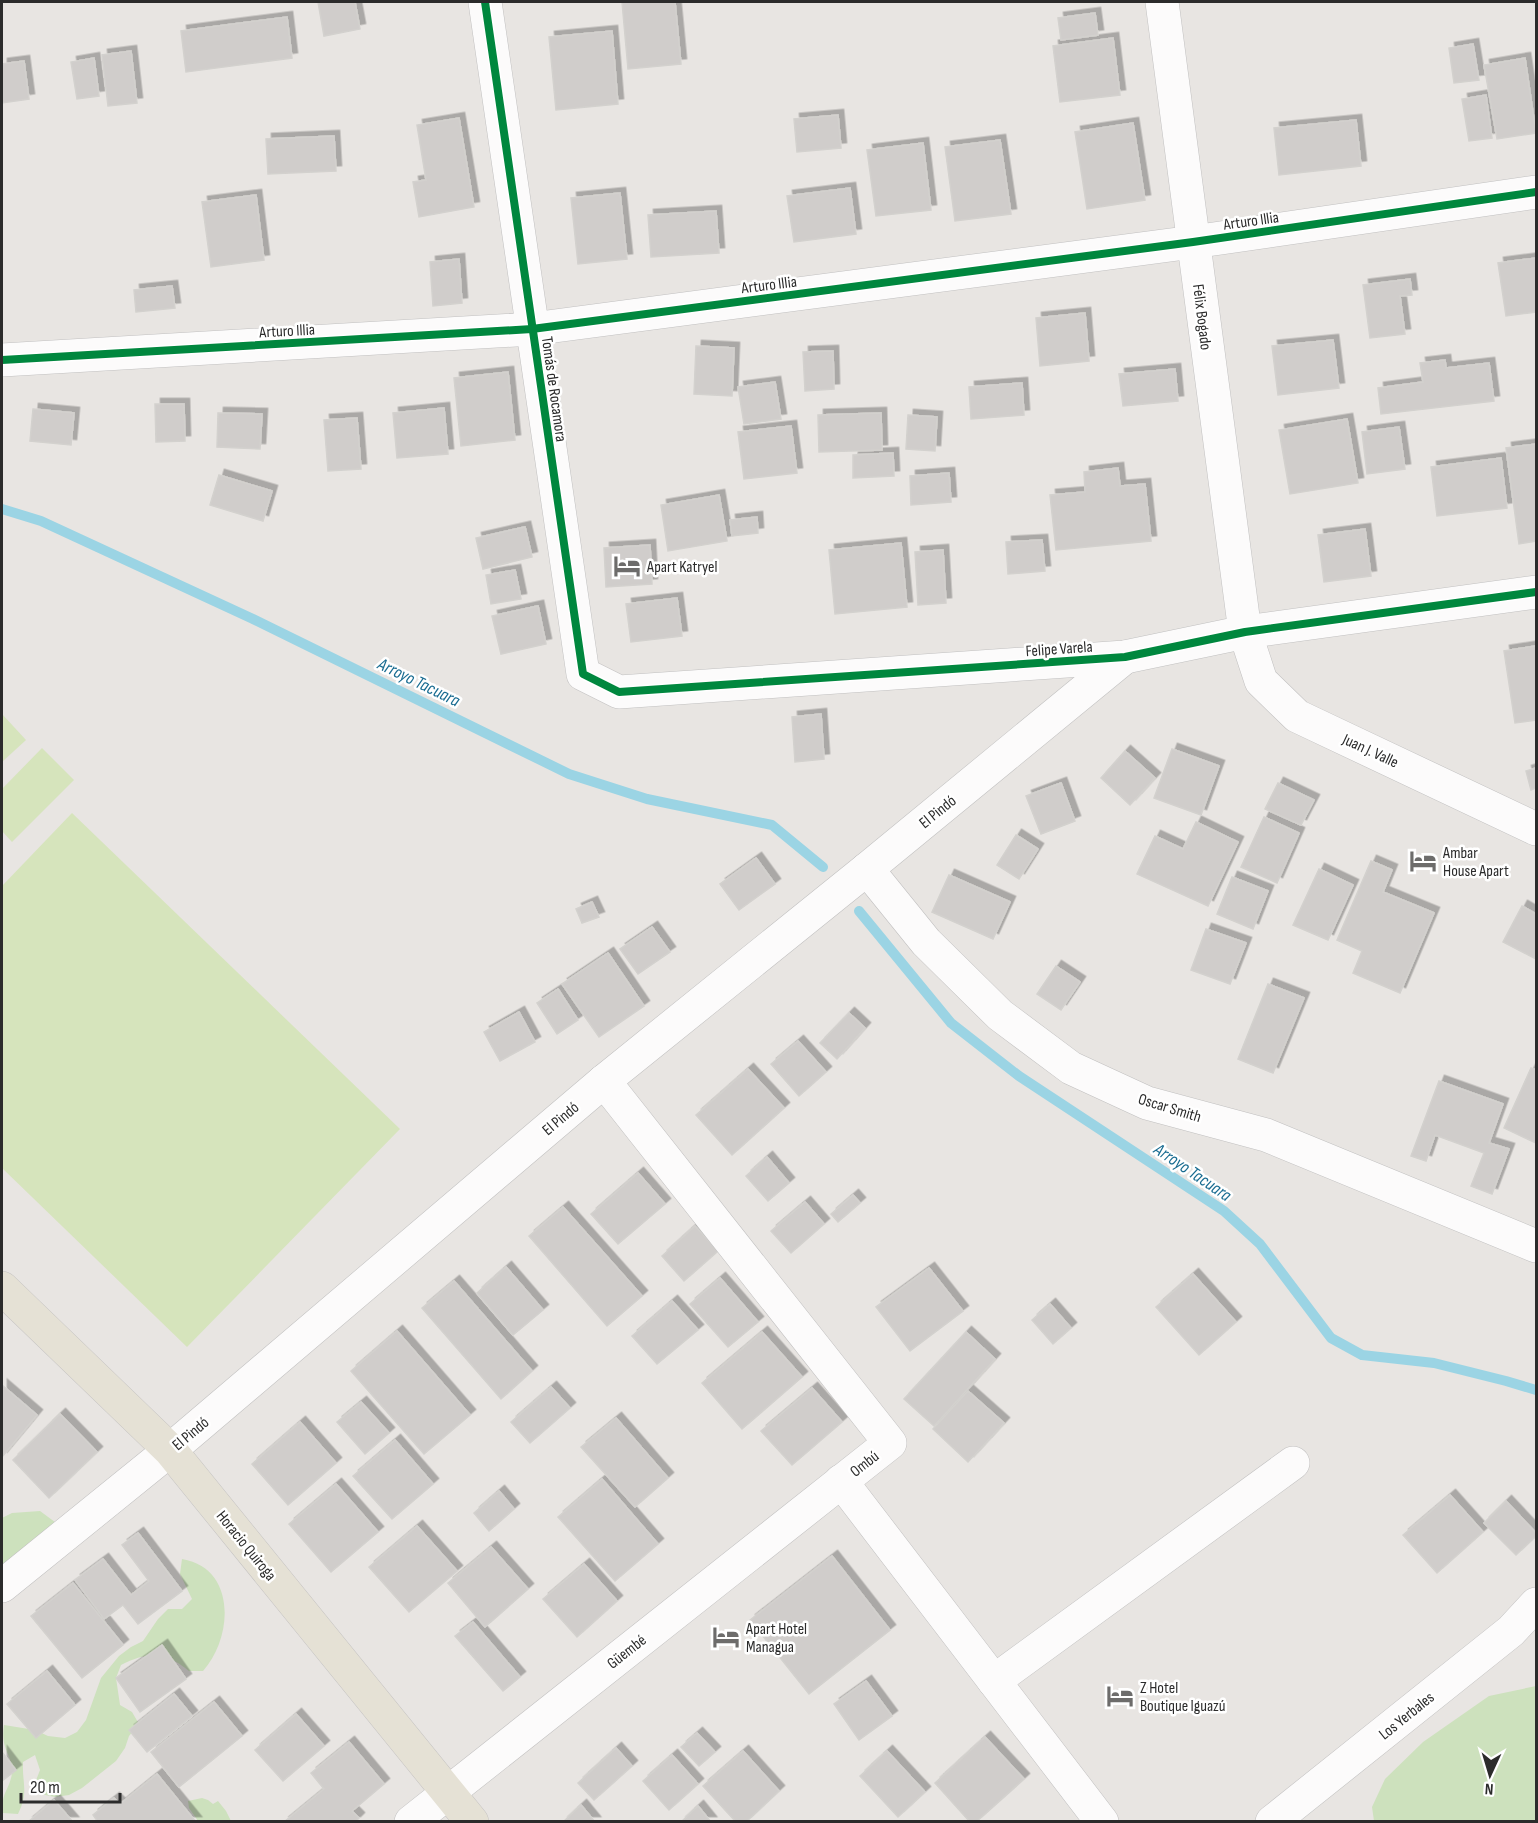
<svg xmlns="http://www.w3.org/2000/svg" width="1538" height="1823" viewBox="0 0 1538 1823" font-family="'Sofia Sans Condensed',sans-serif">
<defs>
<filter id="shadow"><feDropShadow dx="5.5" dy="-5.5" stdDeviation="0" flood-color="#0004"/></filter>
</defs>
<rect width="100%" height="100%" fill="#e8e5e2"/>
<g fill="#cde1bd">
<path d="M40 1511 63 1528 2 1570V1518L12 1513Z"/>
<path d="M182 1559C237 1568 233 1638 203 1671H189C165 1651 148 1651 121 1665L116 1678 120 1705 132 1712 139 1724 129 1736 125 1748 116 1761 82 1788 69 1795 55 1797 41 1794 35 1783 40 1770 35 1755 23 1762C22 1784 29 1792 18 1814L3 1813C0 1794 10 1789 12 1773 13 1754 0 1751 4 1725L35 1730 48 1736 65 1738 77 1732 86 1720 101 1678 119 1656 131 1647 143 1641 158 1619 168 1609H182L192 1599 180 1574Z"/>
<path d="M1536 1686V1821H1374L1372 1807 1385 1779 1423 1742 1489 1696Z"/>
<path d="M202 1798 208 1800 213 1804 218 1801 226 1811 231 1821H198L189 1808 188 1801Z"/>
</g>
<g fill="#d6e4bc">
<path d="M2 714 26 740 2 762Z"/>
<path d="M42 748 74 780 12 842 2 831V789Z"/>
<path d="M72 813 400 1129 187 1347 2 1168V886Z"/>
</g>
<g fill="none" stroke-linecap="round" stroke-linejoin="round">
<g stroke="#9bd4e4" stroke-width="10">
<path d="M2 509 41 521 253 619 569 774 647 799 772 825 823 867"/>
<path d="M859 911 951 1023 1019 1076 1224 1211 1260 1244 1331 1338 1362 1355 1434 1363 1506 1381 1536 1390"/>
</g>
</g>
<g fill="#d0cdcb" stroke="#d3d1ce" stroke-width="1.5" filter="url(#shadow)">
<path d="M318 2H355L360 29 324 36Z"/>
<path d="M622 2H675L681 64 628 69Z"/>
<path d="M1095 13 1098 35 1061 40 1058 18Z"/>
<path d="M287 17 292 58 186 72 181 31Z"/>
<path d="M612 31 618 104 556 110 549 37Z"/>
<path d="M1113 38 1120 95 1060 102 1053 46Z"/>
<path d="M1473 44 1479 80 1454 83 1449 48Z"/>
<path d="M131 51 137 103 108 106 102 55Z"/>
<path d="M94 58 99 96 77 99 71 62Z"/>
<path d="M1525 58 1536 133 1497 139 1484 65Z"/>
<path d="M24 61 29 99 2 103V64Z"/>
<path d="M1486 95 1492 138 1469 141 1462 99Z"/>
<path d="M838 115 841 148 797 152 794 119Z"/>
<path d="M459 118 474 207 419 217 413 182 426 180 417 125Z"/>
<path d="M1356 120 1361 166 1279 175 1274 128Z"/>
<path d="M1133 123 1145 200 1087 209 1075 132Z"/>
<path d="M334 136 336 171 268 174 266 139Z"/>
<path d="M1000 140 1011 214 955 221 945 147Z"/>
<path d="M923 143 931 210 876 216 867 150Z"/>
<path d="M850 188 856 234 794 242 787 196Z"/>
<path d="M620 193 627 259 578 264 571 198Z"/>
<path d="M256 195 264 260 211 267 202 202Z"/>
<path d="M716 211 719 253 651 257 648 215Z"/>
<path d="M1536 258V312L1506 316 1498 263Z"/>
<path d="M459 259 462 303 433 306 430 262Z"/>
<path d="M1410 279 1412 295 1400 296 1405 334 1370 338 1363 285Z"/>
<path d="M172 286 175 308 136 312 134 290Z"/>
<path d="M1085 313 1089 361 1040 366 1036 318Z"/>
<path d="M1333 340 1339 388 1278 395 1272 346Z"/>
<path d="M696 346 734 348 732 396 694 394Z"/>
<path d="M833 351 834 389 805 391 803 352Z"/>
<path d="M1445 360 1446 368 1489 363 1494 401 1381 414 1378 388 1423 382 1420 363Z"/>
<path d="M1175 369 1178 401 1123 406 1119 374Z"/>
<path d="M508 372 515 440 461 446 454 378Z"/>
<path d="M775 382 781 419 744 424 738 387Z"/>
<path d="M1022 383 1024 415 971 419 969 387Z"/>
<path d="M155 404H184L185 441 156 442Z"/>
<path d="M444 408 448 454 397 458 393 413Z"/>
<path d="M33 409 74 413 71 445 30 441Z"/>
<path d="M218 413 262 414 260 449 217 447Z"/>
<path d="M881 413 882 450 819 452 818 415Z"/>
<path d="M908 415 937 417 935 451 906 449Z"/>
<path d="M357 418 361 469 328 471 324 420Z"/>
<path d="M1347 419 1358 483 1290 494 1279 430Z"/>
<path d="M791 426 797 473 744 479 738 432Z"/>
<path d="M1399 427 1405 469 1367 474 1362 432Z"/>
<path d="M1536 444V541L1519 544 1506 448Z"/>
<path d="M893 453 894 476 853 478V455Z"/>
<path d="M1501 458 1507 508 1437 516 1431 467Z"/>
<path d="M1118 468 1120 486 1145 484 1151 541 1056 550 1050 495 1085 492 1084 472Z"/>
<path d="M949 473 951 502 911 505 910 476Z"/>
<path d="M219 475 272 491 263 521 210 505Z"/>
<path d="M719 495 727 541 668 551 661 505Z"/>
<path d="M757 517 758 533 732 536 730 520Z"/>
<path d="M525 527 532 557 483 569 476 538Z"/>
<path d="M1365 529 1371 576 1324 582 1318 535Z"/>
<path d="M1042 540 1045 571 1008 574 1006 542Z"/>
<path d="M901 543 907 607 835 614 829 550Z"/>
<path d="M650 545 652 584 606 587 604 548Z"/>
<path d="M943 550 946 603 918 605 915 552Z"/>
<path d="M515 570 521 599 491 604 486 575Z"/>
<path d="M677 598 682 636 631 642 626 604Z"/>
<path d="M538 606 546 644 501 654 492 616Z"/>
<path d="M1536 646V720L1515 723 1504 651Z"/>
<path d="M821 714 824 759 795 762 792 717Z"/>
<path d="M1172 749 1219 766 1201 815 1154 798Z"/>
<path d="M1125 751 1155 778 1130 805 1101 778Z"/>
<path d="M1536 768V788L1531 790 1526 771Z"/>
<path d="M1061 783 1075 821 1041 834 1026 796Z"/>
<path d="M1278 783 1314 800 1301 825 1265 809Z"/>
<path d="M1264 817 1299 833 1277 883 1241 867Z"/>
<path d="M1196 822 1238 842 1208 906 1137 874 1155 836 1183 849Z"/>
<path d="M1016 835 1038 849 1019 879 997 865Z"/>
<path d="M756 858 775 884 739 910 720 884Z"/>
<path d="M1371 861 1392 870 1383 892 1434 913 1400 993 1353 973 1362 951 1337 940Z"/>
<path d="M1319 869 1353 885 1328 940 1293 925Z"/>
<path d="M949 875 1010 902 993 939 932 912Z"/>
<path d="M1232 877 1268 891 1253 929 1217 914Z"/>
<path d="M592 902 599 917 582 923 576 909Z"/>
<path d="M1522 906 1536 914V959L1503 942Z"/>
<path d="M652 927 670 952 638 974 620 949Z"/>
<path d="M1206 929 1246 943 1230 984 1191 970Z"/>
<path d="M608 953 644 1006 599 1037 562 984Z"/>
<path d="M1056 966 1080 982 1061 1010 1037 994Z"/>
<path d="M1268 984 1304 998 1273 1073 1238 1059Z"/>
<path d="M558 989 578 1020 557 1034 537 1003Z"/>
<path d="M519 1012 535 1042 500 1061 484 1032Z"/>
<path d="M849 1013 865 1028 837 1059 820 1043Z"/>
<path d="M798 1041 826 1072 799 1096 771 1064Z"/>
<path d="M1531 1068 1536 1070V1143L1504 1128Z"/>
<path d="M748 1069 784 1108 732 1155 696 1115Z"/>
<path d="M1439 1081 1503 1104 1489 1143 1509 1149 1492 1194 1471 1186 1484 1153 1435 1135 1426 1161 1411 1156Z"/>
<path d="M767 1157 789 1183 768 1201 746 1176Z"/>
<path d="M638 1173 665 1204 618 1244 591 1214Z"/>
<path d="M853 1195 860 1203 838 1222 831 1214Z"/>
<path d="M805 1202 824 1224 791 1253 771 1231Z"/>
<path d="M563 1207 642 1296 607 1326 529 1236Z"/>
<path d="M695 1226 718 1251 684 1281 662 1256Z"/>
<path d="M506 1267 543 1310 513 1335 477 1293Z"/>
<path d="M929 1268 963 1311 910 1351 876 1307Z"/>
<path d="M1193 1274 1236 1322 1199 1355 1156 1307Z"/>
<path d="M720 1278 758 1322 728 1347 690 1304Z"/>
<path d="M454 1281 532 1371 501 1399 422 1308Z"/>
<path d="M672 1301 698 1330 657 1364 632 1336Z"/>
<path d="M1050 1304 1071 1328 1053 1344 1032 1320Z"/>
<path d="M397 1331 470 1415 424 1454 351 1371Z"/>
<path d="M762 1332 802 1377 742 1429 702 1383Z"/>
<path d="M966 1332 995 1359 934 1426 904 1399Z"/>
<path d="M2 1385 37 1415 2 1457Z"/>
<path d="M551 1387 570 1408 530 1443 511 1422Z"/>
<path d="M812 1388 842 1422 792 1465 761 1431Z"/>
<path d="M968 1391 1004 1423 968 1462 933 1429Z"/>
<path d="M361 1402 389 1433 365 1454 337 1422Z"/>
<path d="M60 1414 97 1452 49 1498 13 1460Z"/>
<path d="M616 1418 668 1478 635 1507 581 1447Z"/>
<path d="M300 1422 336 1463 288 1505 252 1464Z"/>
<path d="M395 1440 433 1484 392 1519 353 1476Z"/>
<path d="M602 1479 658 1544 615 1581 558 1517Z"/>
<path d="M336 1484 378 1532 331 1572 289 1524Z"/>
<path d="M499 1491 514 1509 489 1531 474 1513Z"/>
<path d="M1450 1495 1483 1532 1437 1573 1403 1535Z"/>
<path d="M1506 1501 1536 1533V1536L1516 1555 1484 1523Z"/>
<path d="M417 1526 457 1571 409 1612 369 1567Z"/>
<path d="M138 1533 182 1591 138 1624 123 1605 104 1619 75 1580 103 1559 131 1595 149 1581 122 1545Z"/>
<path d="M491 1547 528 1589 485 1627 448 1583Z"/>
<path d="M832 1556 890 1630 809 1694 750 1620Z"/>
<path d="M584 1564 617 1601 577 1637 543 1599Z"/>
<path d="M73 1583 123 1645 82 1678 31 1616Z"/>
<path d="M473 1622 520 1677 503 1691 455 1636Z"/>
<path d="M162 1645 186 1679 140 1712 116 1678Z"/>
<path d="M47 1671 75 1705 36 1738 7 1704Z"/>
<path d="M866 1681 892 1716 859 1740 834 1704Z"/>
<path d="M174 1694 192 1716 147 1752 129 1730Z"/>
<path d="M214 1702 242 1736 179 1787 151 1752Z"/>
<path d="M296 1714 324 1746 283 1781 255 1750Z"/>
<path d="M697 1733 715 1752 699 1766 681 1747Z"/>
<path d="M985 1737 1024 1779 976 1822H970L935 1783Z"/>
<path d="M349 1742 384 1784 352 1811 359 1818 355 1822H284L324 1789 311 1773Z"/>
<path d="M616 1748 632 1766 594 1800 578 1783Z"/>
<path d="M743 1751 779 1791 746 1822H736L703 1786Z"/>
<path d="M887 1751 925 1792 898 1817 860 1776Z"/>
<path d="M2 1752 16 1770 2 1781Z"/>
<path d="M672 1755 698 1784 669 1810 643 1781Z"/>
<path d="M157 1774 196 1822H98L93 1815 114 1798 120 1804Z"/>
<path d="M54 1800 73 1822H28Z"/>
<path d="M581 1805 595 1822H563Z"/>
<path d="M698 1806 711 1822H681Z"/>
</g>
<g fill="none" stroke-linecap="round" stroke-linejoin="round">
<defs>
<g id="minor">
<path d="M485 2 583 674 619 692 1125 657 1245 632 1536 592"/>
<path d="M1162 2 1245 632 1261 681 1297 716 1536 829"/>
<path d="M2 360 532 329 1193 242 1536 192"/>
<path d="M867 869 926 942 1000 1015 1071 1068 1147 1103 1266 1135 1536 1246"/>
<path d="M841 1481 1102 1822"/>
<path d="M2 1586 170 1450 604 1081 867 869 1125 657"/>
<path d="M994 1681 1293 1463"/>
<path d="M411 1822 890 1443 604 1081"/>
<path d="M1272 1822 1511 1631 1536 1604"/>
</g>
<path id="major" d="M2 1288 170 1450 472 1822"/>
</defs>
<use href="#minor" stroke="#c1c0c0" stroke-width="34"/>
<use href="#major" stroke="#c5c3c2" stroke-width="34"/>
<use href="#minor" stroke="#fcfbfb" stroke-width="33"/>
<use href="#major" stroke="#e5e1d5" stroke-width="33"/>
<defs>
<g id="cycleway">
<path d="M485 2 583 674 619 692 1125 657 1245 632 1536 592"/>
<path d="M2 360 532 329 1193 242 1536 192"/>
</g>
</defs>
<use href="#cycleway" stroke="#fff" stroke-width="11"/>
<use href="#cycleway" stroke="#00873e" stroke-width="8"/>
</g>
<defs>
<symbol id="hotel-bare" viewBox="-9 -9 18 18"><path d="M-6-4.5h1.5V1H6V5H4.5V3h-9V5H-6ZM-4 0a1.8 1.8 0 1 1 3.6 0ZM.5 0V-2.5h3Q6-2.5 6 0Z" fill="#6d6c6b" stroke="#fff" stroke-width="2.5" paint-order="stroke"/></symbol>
</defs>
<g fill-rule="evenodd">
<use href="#hotel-bare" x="608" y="547" width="38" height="38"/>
<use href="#hotel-bare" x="1404" y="842" width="38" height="38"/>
<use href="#hotel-bare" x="707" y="1618" width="38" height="38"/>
<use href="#hotel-bare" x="1101" y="1677" width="38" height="38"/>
</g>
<g text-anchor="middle" stroke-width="5" stroke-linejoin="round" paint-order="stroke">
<g font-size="16" fill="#2b2b2b" stroke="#fff">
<text transform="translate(1251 220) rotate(-8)" y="6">Arturo Illia</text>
<text transform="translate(769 284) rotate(-7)" y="6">Arturo Illia</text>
<text transform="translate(1203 317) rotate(83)" y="6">Félix Bogado</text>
<text transform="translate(287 330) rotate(-3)" y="6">Arturo Illia</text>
<text transform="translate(555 389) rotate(82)" y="6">Tomás de Rocamora</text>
<text transform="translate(1059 648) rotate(-4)" y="6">Felipe Varela</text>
<text transform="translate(1371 750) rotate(25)" y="6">Juan J. Valle</text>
<text transform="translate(937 811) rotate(-39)" y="6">El Pindó</text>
<text transform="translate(1170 1107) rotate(17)" y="6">Oscar Smith</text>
<text transform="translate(560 1118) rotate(-40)" y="6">El Pindó</text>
<text transform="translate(190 1433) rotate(-40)" y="6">El Pindó</text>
<text transform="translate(864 1463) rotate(-38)" y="6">Ombú</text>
<text transform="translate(247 1545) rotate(51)" y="6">Horacio Quiroga</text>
<text transform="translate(626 1651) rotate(-38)" y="6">Güembé</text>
<text transform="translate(1406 1715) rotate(-39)" y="6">Los Yerbales</text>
</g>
<g font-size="16" fill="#2b2b2b" stroke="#fff" text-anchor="start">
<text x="647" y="572">Apart Katryel</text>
<text x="1443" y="858">Ambar<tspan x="1443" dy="18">House Apart</tspan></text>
<text x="746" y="1634">Apart Hotel<tspan x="746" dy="18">Managua</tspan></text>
<text x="1140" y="1693">Z Hotel<tspan x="1140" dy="18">Boutique Iguazú</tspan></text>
</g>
<g font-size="18" font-style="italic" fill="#196c91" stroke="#fff">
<text transform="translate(419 682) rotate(26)" y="6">Arroyo Tacuara</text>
<text transform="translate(1193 1172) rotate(34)" y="6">Arroyo Tacuara</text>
</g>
</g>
<rect width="1538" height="1823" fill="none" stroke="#2b2b2b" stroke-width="6"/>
<g transform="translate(1490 1775) rotate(184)" stroke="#ffffff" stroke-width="4.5" paint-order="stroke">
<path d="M0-4.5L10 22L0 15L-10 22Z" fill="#2b2b2b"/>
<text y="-9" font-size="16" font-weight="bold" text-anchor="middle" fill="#2b2b2b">N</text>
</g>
<path d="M21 1793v9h99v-9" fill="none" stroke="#2b2b2b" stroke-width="3"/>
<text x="30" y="1793" font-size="18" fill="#2b2b2b" stroke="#ffffff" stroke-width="4.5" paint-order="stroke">20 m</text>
</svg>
